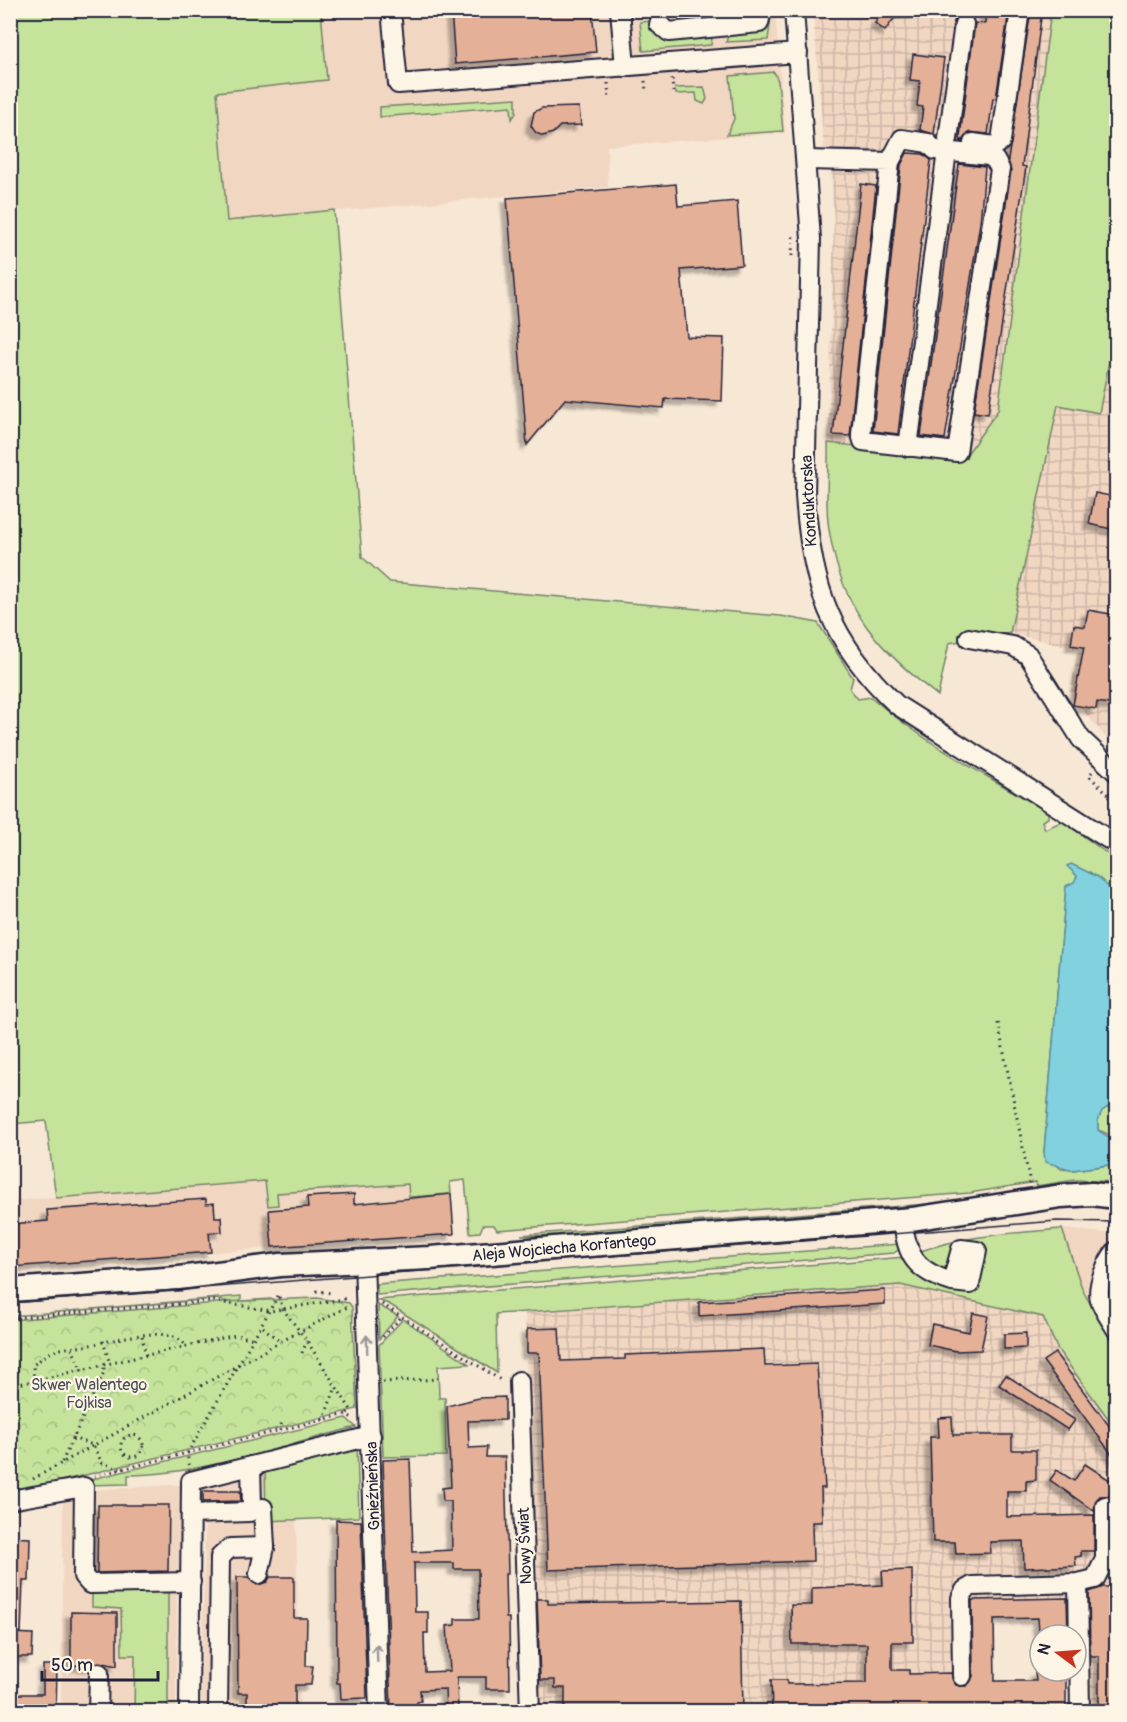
<svg xmlns="http://www.w3.org/2000/svg" width="1127" height="1722" viewBox="0 0 1127 1722" font-family="Pangolin,sans-serif">
<defs>
<pattern id="industrial-grid" width="8" height="8" patternUnits="userSpaceOnUse" patternTransform="scale(1.5)"><rect width="8" height="8" fill="#f1d6c2"/><path d="M0 4h8M4 0v8" fill="none" stroke="#ceb7a8"/></pattern>
<pattern id="park-crowns" width="20" height="18" patternUnits="userSpaceOnUse" patternTransform="scale(1.5)"><rect width="20" height="18" fill="#c5e39b"/><path d="M2 6a3 3 0 1 1 6 0M12 15a3 3 0 1 1 6 0" fill="none" stroke="#a9c286"/></pattern>
<filter id="shadow"><feDropShadow dx="-5.5" dy="5.5" stdDeviation="1.5" flood-color="#0004"/></filter>
</defs>
<rect width="100%" height="100%" fill="#f7e7d5"/>
<filter id="ink" filterUnits="userSpaceOnUse"><feTurbulence type="fractalNoise" baseFrequency=".0167" numOctaves="2"/><feDisplacementMap in="SourceGraphic" scale="12" xChannelSelector="R" yChannelSelector="G"/><feConvolveMatrix kernelMatrix="1 2 1 2 8 2 1 2 1" color-interpolation-filters="sRGB"/></filter>
<g filter="url(#ink)">
<g fill="#f1d6c2">
<path d="M321 11H775L785 133 607 146 608 187 226 221 217 92 327 80Z"/>
<path d="M265 1181 268 1206 277 1193 409 1184 413 1237 11 1268V1201Z"/>
<path d="M1062 1229 1116 1234V1349L1083 1291Z"/>
<path d="M265 1465 266 1521 296 1520 300 1711H201L205 1526 194 1525V1483Z"/>
<path d="M188 1484 187 1588H177L176 1711 61 1712 63 1492Z"/>
</g>
<g fill="url(#industrial-grid)">
<path d="M813 11H901L895 18 956 17 963 11H1051L998 410 965 457 828 443 834 223 830 150 824 148Z"/>
<path d="M1116 327V749L1070 695 1078 649 1010 633 1058 404 1099 413Z"/>
<path d="M900 1285 1043 1317 1058 1350 1116 1429V1711H1081L1074 1617 994 1619 995 1711H535L525 1313Z"/>
</g>
<g fill="#c5e39b" stroke="#74826b" stroke-width="1.5">
<path d="M901 10H963V11L956 17 894 19Z"/>
<path d="M11 11H321L327 80 217 92 227 221 334 210 362 557 390 582 781 616 818 623 853 678 850 689 858 699 871 697C924 743 987 776 1048 812V818L1042 821 1045 829 1063 821 1113 858 1116 861V894L1090 872 1077 876 1075 882 1066 887 1044 1152 1061 1169 1073 1170 1116 1164V1182L1075 1180 1036 1186V1182L970 1193 497 1230 494 1225H483L480 1232 470 1233 465 1180 450 1182 451 1194 409 1197 408 1184 277 1193 278 1205 268 1206 265 1181 56 1198 46 1121 11 1124Z"/>
<path d="M1051 11H1116V327L1099 413 1058 405 1010 633 949 643 938 696C879 649 843 612 830 535 824 506 829 472 828 443L965 457 998 410Z"/>
<path d="M765 17H771L768 40 726 42 729 33Z"/>
<path d="M654 21 707 33 712 37 711 45 643 51 640 22Z"/>
<path d="M774 72 778 81 783 131 727 135 734 119 730 76Z"/>
<path d="M704 87 707 99 704 104 697 101 696 93 676 94 675 88Z"/>
<path d="M516 98V113L512 119 511 106 380 117V107Z"/>
<path d="M1108 1107 1116 1110 1115 1137 1098 1130V1120L1101 1111Z"/>
<path d="M968 1201 936 1207 572 1238 521 1235Z"/>
<path d="M1062 1229 1083 1291 1116 1349V1429L1058 1350 1043 1317 900 1285 496 1314 497 1373 389 1304 377 1300 906 1257C953 1236 1011 1233 1062 1229Z"/>
<path d="M900 1244 901 1248 894 1253 377 1295V1284Z"/>
<path d="M241 1296V1301L271 1299 274 1302 260 1308 215 1299 11 1316Z"/>
<path d="M378 1305 398 1316 379 1339Z"/>
<path d="M403 1319 469 1364 438 1366 439 1398H445L446 1456 383 1457 379 1345Z"/>
<path d="M346 1418 356 1427C285 1445 201 1475 128 1475V1484L84 1485V1481Z"/>
<path d="M357 1442 359 1517 266 1521 265 1465Z"/>
<path d="M168 1588V1711H134L135 1655H122L121 1609 92 1607V1593Z"/>
</g>
<path fill="url(#park-crowns)" stroke="#74826b" stroke-width="1.5" d="M317 1298 349 1303 352 1307 357 1409 11 1493 10 1320 242 1301Z"/>
<path fill="#82d1de" stroke="#5c8b9d" stroke-width="1.5" d="M1071 864 1098 877 1116 894V1110L1108 1107 1102 1111 1098 1120V1130L1107 1136H1116V1164L1073 1170 1045 1162 1044 1152 1066 886 1074 882 1077 876 1067 866Z"/>
<g fill="#e4b097" stroke="#22223b" stroke-width="1.5" fill-rule="evenodd" filter="url(#shadow)">
<path d="M451 10H592L596 52 455 64Z"/>
<path d="M884 10H900L885 31 875 23Z"/>
<path d="M986 10H1009L996 99 993 98 988 134 969 132 961 142 960 137 975 23 985 24Z"/>
<path d="M1031 10H1042L1022 166 1026 167 988 414 974 412 1011 171 1008 160Z"/>
<path d="M913 54 944 58 934 134 920 130 923 107 917 106 920 81 910 80Z"/>
<path d="M579 107 581 125 560 126 553 133 543 136 536 133 531 126 534 112 542 108Z"/>
<path d="M907 153 923 154 931 160 898 434 873 431 901 165Z"/>
<path d="M959 164 985 167 980 223 945 439 921 436Z"/>
<path d="M676 184 678 206 737 201 742 265 681 270 687 337 724 338 722 401 665 399 664 408 565 399 527 445 507 198Z"/>
<path d="M861 184 876 186 850 436 833 435Z"/>
<path d="M1095 493 1116 497V530L1089 524Z"/>
<path d="M1088 610 1116 615V705L1097 702 1096 709 1073 705 1084 647 1071 645 1074 625 1085 627Z"/>
<path d="M354 1194V1204L451 1194 454 1234 272 1247 269 1210 308 1207 307 1197Z"/>
<path d="M206 1199V1204L214 1203 215 1217H221L222 1232 209 1233 211 1252 10 1267V1224L48 1221 47 1210Z"/>
<path d="M885 1290V1304L699 1316V1302Z"/>
<path d="M973 1313 988 1316 981 1350 956 1351 928 1345 932 1324 969 1332Z"/>
<path d="M559 1328 561 1361 625 1359V1355L764 1349 765 1366 817 1364 825 1488H821L822 1522H812L813 1561 548 1570 539 1353H527V1329Z"/>
<path d="M1026 1333V1348L1004 1349V1334Z"/>
<path d="M1055 1353 1116 1435V1460L1043 1361Z"/>
<path d="M1006 1375 1075 1420 1068 1430 999 1385Z"/>
<path d="M505 1397V1420L468 1421 469 1448 487 1447 486 1457H505L508 1574H505L506 1618H509L510 1689H486V1677H457L458 1712H446L445 1689 420 1690 421 1701 417 1702V1712H391L383 1460 410 1459 413 1552 452 1550 451 1501H443L442 1488 451 1487 447 1406 479 1398ZM414 1563H454V1569H478L479 1619H455V1625L447 1626 450 1671 425 1672 424 1633H428V1612H415Z"/>
<path d="M952 1417 953 1435H1012V1450H1036V1480L1026 1481V1491H1007V1517L1094 1515V1551H1081V1556L1075 1557 1076 1566 1024 1568 1023 1541 990 1542 991 1553 956 1554 955 1542H933L930 1437H939L938 1418Z"/>
<path d="M1085 1464 1116 1484 1109 1496H1100L1096 1500 1094 1511 1050 1480 1057 1470 1074 1481Z"/>
<path d="M203 1491H240L241 1501 203 1502Z"/>
<path d="M98 1505H169L168 1571 97 1573Z"/>
<path d="M336 1520 361 1521 367 1698 341 1699 340 1683H337Z"/>
<path d="M10 1537 30 1538 29 1581H23L21 1633 10 1632Z"/>
<path d="M912 1570 913 1642H892V1670H909V1674L951 1673 956 1685 967 1686 973 1676 972 1600 1067 1598 1068 1635H1055V1630L1039 1631 1038 1618 994 1619 995 1681H1036L1035 1672 1039 1671H1066V1707L1062 1712H772L771 1680H787V1684L867 1683V1644H792L791 1605H812V1588L883 1585 882 1571Z"/>
<path d="M237 1577H248L257 1585 267 1582 270 1577H294V1618H307L306 1666H313L311 1685H295V1712H247V1693H238Z"/>
<path d="M1103 1587H1116V1705H1099V1656H1090L1089 1592Z"/>
<path d="M537 1599H548V1604L741 1601 743 1712H565V1688H555V1680H540Z"/>
<path d="M71 1612 117 1613V1666L99 1662 91 1666 71 1665Z"/>
<path d="M10 1633 33 1634 32 1657H13V1654L10 1653Z"/>
<path d="M43 1665H57L56 1712H10V1698H17L19 1694H43Z"/>
</g>
<g fill="none" stroke-linecap="round" stroke-linejoin="round">
<defs>
<g id="minor">
<path d="M391 10 398 84 798 53"/>
<path d="M620 10 625 67"/>
<path d="M794 10 811 239 805 495C811 586 830 642 897 705L1116 844"/>
<path d="M659 24 669 32 759 23 762 10"/>
<path d="M948 139 964 24"/>
<path d="M973 143 994 146 1001 141 1020 10"/>
<path d="M807 160 890 162 861 434 863 441 957 452 1000 169 995 160 989 156 935 150 928 143 902 139 890 162"/>
<path d="M908 447 947 151"/>
<path d="M969 638 1013 646 1028 655 1081 739 1116 772"/>
<path d="M903 1220C906 1256 916 1271 952 1282L970 1284 977 1251 961 1249 952 1282"/>
<path d="M1116 1251C1107 1262 1096 1285 1100 1300 1103 1310 1111 1320 1116 1329"/>
<path d="M364 1260 379 1712"/>
<path d="M519 1381 530 1712"/>
<path d="M10 1500 84 1487 83 1576 90 1584 191 1582"/>
<path d="M191 1514 249 1512 252 1507 251 1466"/>
<path d="M259 1574 265 1547 263 1508"/>
<path d="M1078 1583 1080 1712"/>
<path d="M962 1676 961 1598 965 1590 972 1586 1078 1583 1095 1579 1105 1559V1506"/>
<path d="M98 1712 99 1673"/>
<path d="M189 1712 191 1481 371 1436"/>
<path d="M218 1712 220 1557 230 1548 265 1547"/>
</g>
<path id="major" d="M10 1290 179 1278 280 1265 430 1258 912 1219 1061 1196 1092 1194 1116 1197"/>
</defs>
<use href="#minor" stroke="#22223b" stroke-width="22"/>
<use href="#major" stroke="#22223b" stroke-width="27"/>
<g stroke="#22223b" stroke-width="3" stroke-dasharray="1.5 4.5" stroke-linecap="butt">
<path d="M672 79 673 92"/>
<path d="M645 81 646 92"/>
<path d="M608 83 609 101"/>
<path d="M792 256 793 233"/>
<path d="M1092 772 1089 776 1116 801"/>
<path d="M998 1023 1030 1183"/>
<path d="M316 1291 332 1293"/>
<path d="M279 1297 283 1309 307 1341 351 1410 346 1414"/>
<path d="M382 1304 502 1381"/>
<path d="M10 1318 214 1301 271 1311 349 1298"/>
<path d="M263 1327 280 1342 349 1306"/>
<path d="M142 1336 146 1356"/>
<path d="M383 1337 402 1316"/>
<path d="M103 1341 110 1364"/>
<path d="M72 1348 82 1371"/>
<path d="M302 1353 307 1341"/>
<path d="M34 1381 33 1365C40 1360 49 1352 57 1350 65 1347 76 1348 85 1346 107 1342 173 1321 186 1347"/>
<path d="M383 1382 438 1379"/>
<path d="M10 1386 236 1335 255 1339"/>
<path d="M323 1420 336 1387"/>
<path d="M280 1431 282 1420"/>
<circle cx="132" cy="1446" r="11"/>
<path d="M72 1438 93 1445 102 1463 120 1469"/>
<path d="M62 1462 104 1372V1366"/>
<path d="M189 1465 187 1454 279 1294"/>
<path d="M94 1476 346 1414 354 1419"/>
<path d="M33 1479 280 1342"/>
</g>
<use href="#minor" stroke="#fcf5e5" stroke-width="18"/>
<use href="#major" stroke="#fcf5e5" stroke-width="22"/>
<path stroke="#22223b" stroke-width="1.5" d="M10 1303 1057 1221 1116 1222"/>
</g>
<defs><path id="oneway-shaft" d="M-6 0H5M1.5-3L5.5 0L1.5 3" fill="none" stroke-width="1.6" stroke-linecap="round" stroke-linejoin="round" transform="scale(1.5)"/></defs>
<g stroke="#9a9698">
<use href="#oneway-shaft" transform="translate(367 1344) rotate(-92)"/>
<use href="#oneway-shaft" transform="translate(377 1653) rotate(-92)"/>
</g>
</g>
<g text-anchor="middle" stroke-width="4.5" stroke-linejoin="round" paint-order="stroke">
<g font-size="16" fill="#22223b" stroke="#fcf5e5">
<text transform="translate(808 501) rotate(-93)" y="6">Konduktorska</text>
<text transform="translate(564 1247) rotate(-5)" y="6">Aleja Wojciecha Korfantego</text>
<text transform="translate(372 1486) rotate(-92)" y="6">Gnieźnieńska</text>
<text transform="translate(524 1546) rotate(-92)" y="6">Nowy Świat</text>
</g>
<g font-size="16" fill="#4b5253" stroke="#fcf5e5">
<text x="89" y="1390">Skwer Walentego<tspan x="89" dy="18">Fojkisa</tspan></text>
</g>
</g>
<rect width="1127" height="1722" fill="none" stroke="#fcf5e5" stroke-width="36"/>
<rect x="18" y="18" width="1091" height="1686" fill="none" stroke="#22223b" stroke-width="2" filter="url(#ink)"/>
<g transform="translate(1058 1653) rotate(286)"><circle r="28" fill="#fcf5e5" stroke="#a5a1a1" stroke-width="1.5"/>
<path d="M0-4.5L10 22L0 15L-10 22Z" fill="#c8321e"/>
<text y="-9" font-size="16" font-weight="bold" text-anchor="middle" fill="#22223b">N</text>
</g>
<path d="M42 1671v9h116v-9" fill="none" stroke="#22223b" stroke-width="3"/>
<text x="51" y="1671" font-size="18" fill="#22223b" stroke="#fcf5e5" stroke-width="4.5" paint-order="stroke">50 m</text>
</svg>
